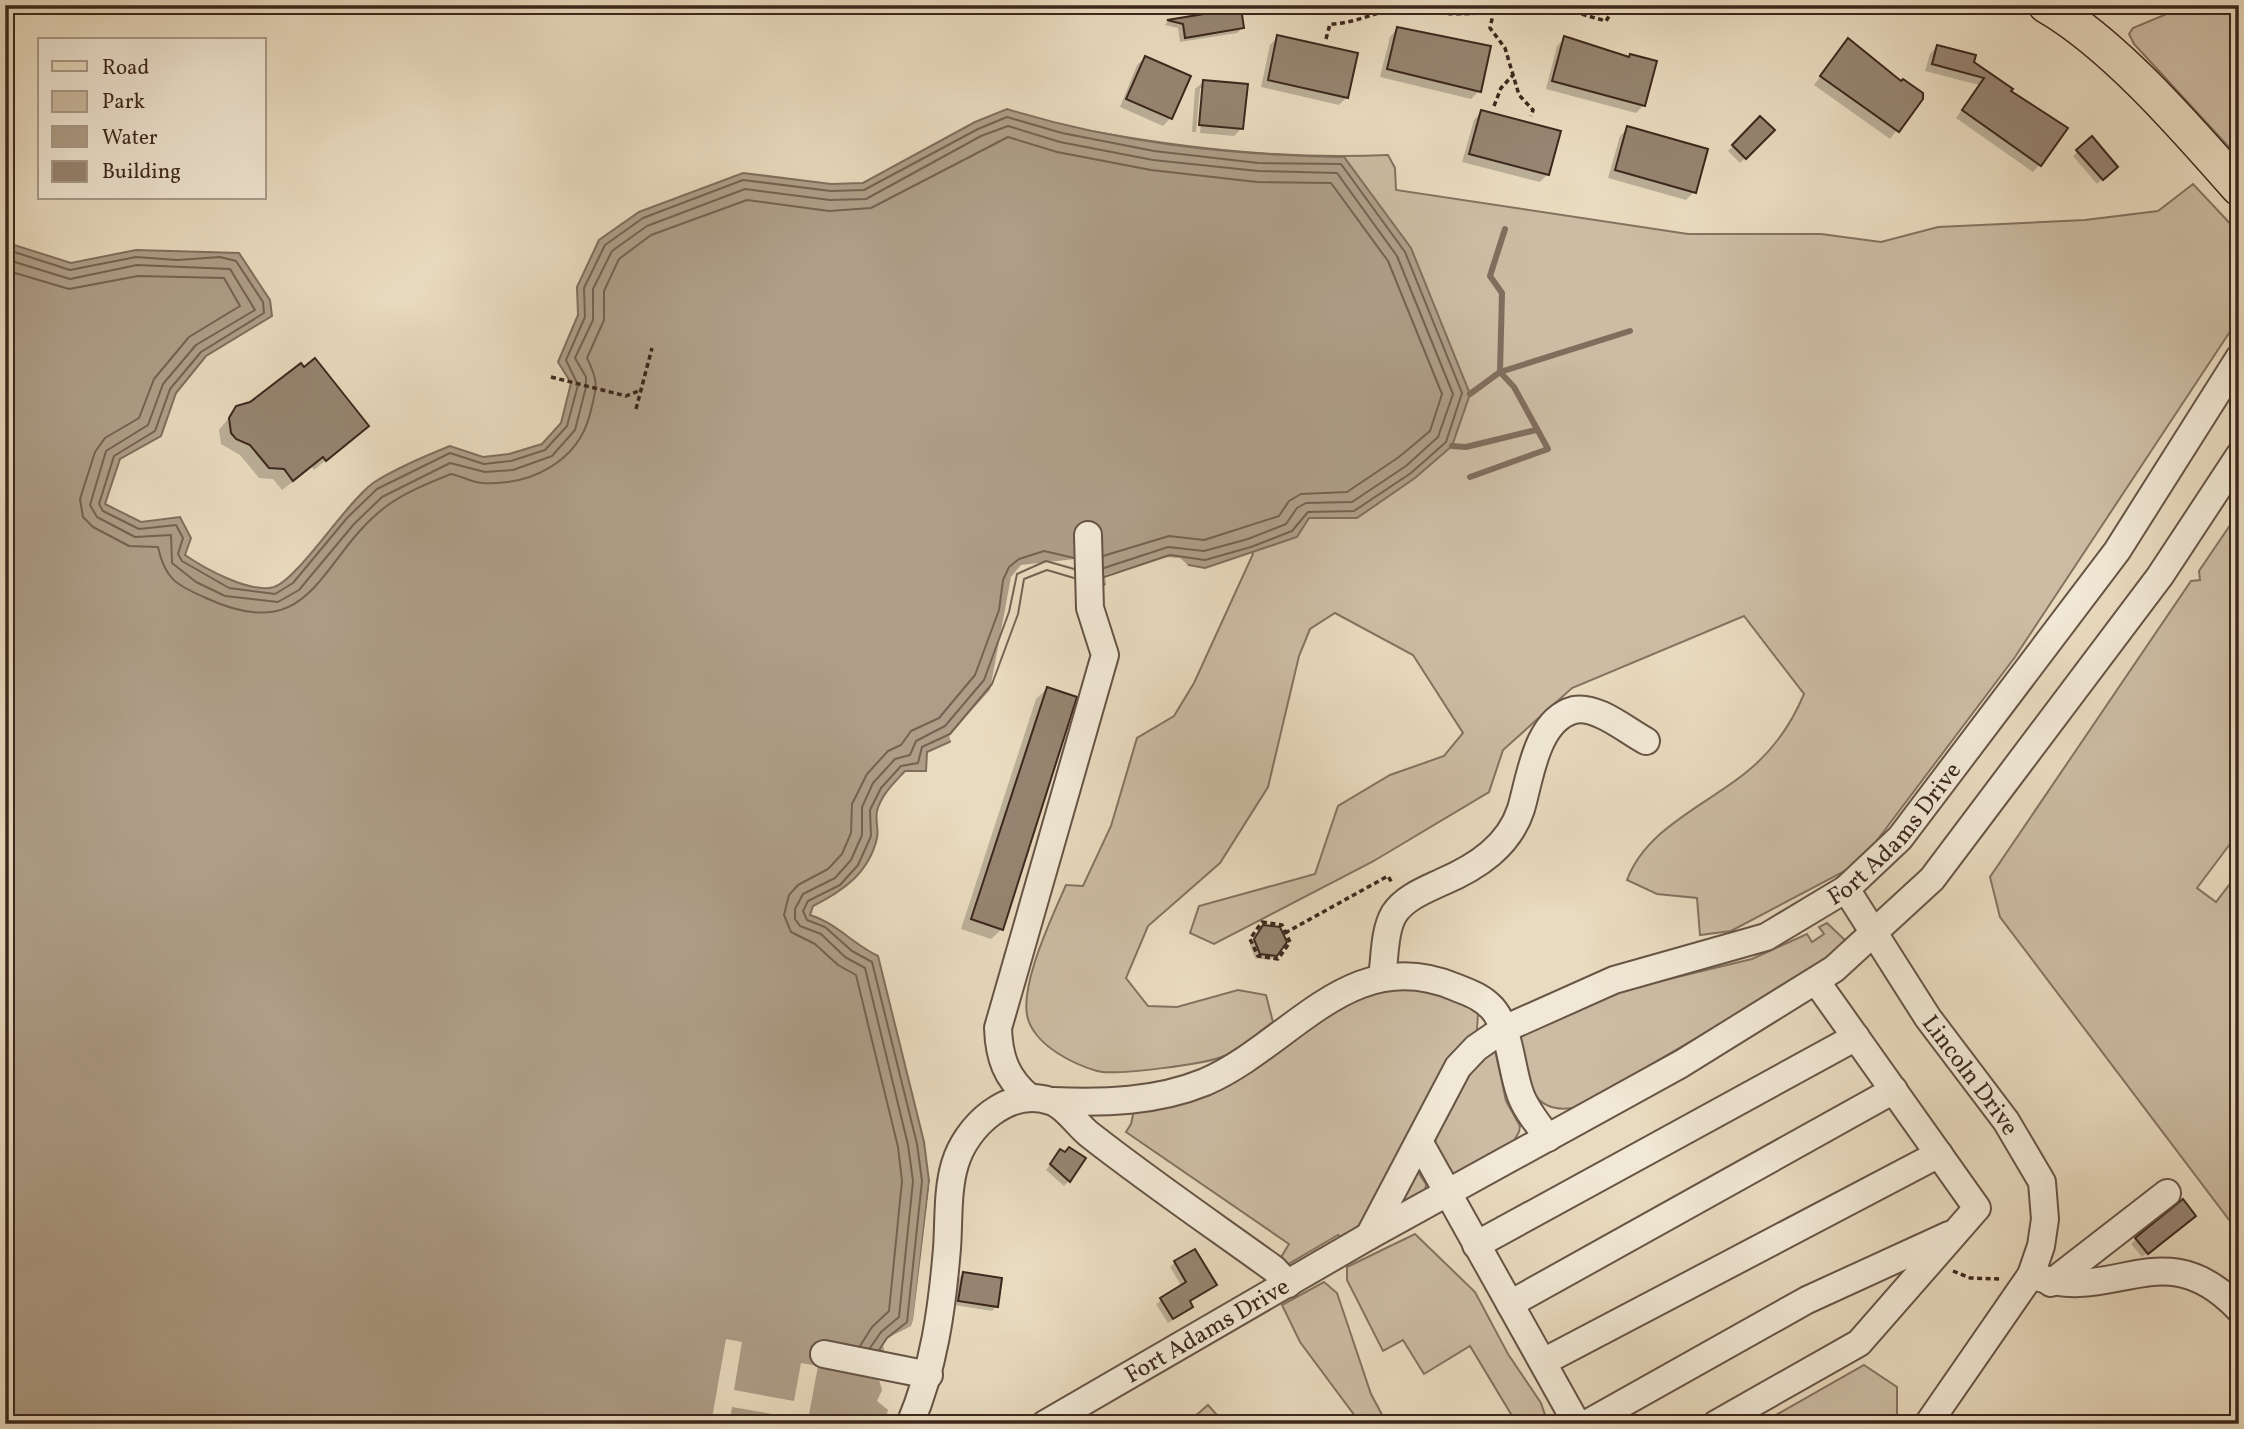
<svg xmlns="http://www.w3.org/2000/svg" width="2244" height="1429" viewBox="0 0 2244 1429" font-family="Vollkorn,serif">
<rect width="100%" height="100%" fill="#e9dbbf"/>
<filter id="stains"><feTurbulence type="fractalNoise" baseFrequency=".00286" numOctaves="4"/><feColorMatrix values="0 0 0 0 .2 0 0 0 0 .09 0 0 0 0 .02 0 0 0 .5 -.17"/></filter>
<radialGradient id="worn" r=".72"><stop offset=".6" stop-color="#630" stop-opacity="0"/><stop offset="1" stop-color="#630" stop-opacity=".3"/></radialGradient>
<g fill="#ccbca3" stroke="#847260" stroke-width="2">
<path d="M2188 5H2239V158L2134 44 2129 34 2133 28Z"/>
<path d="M1064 126C1172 147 1278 160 1388 155L1395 168 1396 190 1688 234H1821L1881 242 1938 227 2085 220 2158 211 2193 184 2239 233V318L2015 657 1860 863 1731 931 1700 935 1697 898 1657 894 1627 880C1646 829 1704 806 1744 774 1771 753 1791 725 1804 694L1744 616 1572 688 1503 750 1489 792 1372 862 1214 944 1190 933 1199 906 1315 874 1338 806 1390 775 1444 756 1463 733 1413 655 1335 613 1310 629 1299 656 1268 787 1220 863 1148 926 1126 978 1148 1006 1177 1007 1238 990 1266 995 1273 1022C1257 1033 1241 1048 1224 1056 1207 1064 1114 1076 1097 1071 1073 1064 1039 1047 1029 1022 1016 991 1053 915 1066 885L1083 886 1111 826 1137 738 1174 716 1194 683 1253 554Z"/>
<path d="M2239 512V832L2197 888 2216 902 2239 872V1233L2000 917 1990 877 2191 581 2200 580 2199 571Z"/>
<path d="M1827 923 1846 941 1844 952 1578 1107C1527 1118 1527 1075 1520 1038L1523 1034 1598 996 1752 959 1807 934 1812 942 1824 934 1819 927Z"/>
<path d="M1379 986C1412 988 1454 987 1478 1014L1477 1030C1441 1085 1394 1207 1342 1239L1338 1235 1285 1266 1280 1259 1289 1244 1126 1132 1131 1124 1134 1110 1309 1025Z"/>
<path d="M1495 1050 1506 1101 1520 1126 1519 1132 1512 1144 1451 1177 1435 1143 1436 1138C1454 1101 1460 1074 1495 1050Z"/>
<path d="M1418 1172 1426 1184 1425 1193 1390 1210Z"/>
<path d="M1415 1234 1475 1292 1508 1354 1541 1403 1548 1424H1517L1470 1346 1424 1374 1403 1340 1383 1351 1347 1280V1267Z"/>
<path d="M1324 1282 1337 1293 1371 1394 1387 1424H1361L1300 1342 1282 1305Z"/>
<path d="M1864 1365 1897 1387V1424H1760Z"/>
<path d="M1208 1405 1225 1424H1186Z"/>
</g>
<path fill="#ae9e88" stroke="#806e5d" stroke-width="2" d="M1007 109C1117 143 1229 155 1344 157L1411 248 1470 394 1452 446 1415 478 1357 518H1309L1297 537 1205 568 1172 562 1129 574 1101 586 1078 587 1047 577 1029 583 998 688 954 740 927 752 926 771H905C894 783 881 795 877 811 875 820 879 830 877 838 869 873 843 891 813 906L810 915C836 923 853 944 878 956L924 1142 929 1181 913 1327 885 1353V1401L892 1413 887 1424H5V242L71 263 136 250 239 253 270 300 272 316 206 356 176 393 161 436 120 459 105 504 141 522 180 517 191 538 185 555C204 568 250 594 274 587 298 579 345 504 373 483 396 468 425 456 450 446L483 457 509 454 542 444 561 423 571 383 558 362 578 315 577 287 599 240 639 212 743 173 831 184 863 183 975 122Z"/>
<g fill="#e9dbbf">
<path d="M1164 557 1180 558 1188 565 1186 568 1172 566 1130 577 1106 588 1105 575Z"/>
<path d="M1075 559 1076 589 1047 580 1032 586 1028 616 1002 690 952 745 949 735 990 690 1011 577 1021 565Z"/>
<path d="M931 1173 924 1275 917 1328 885 1355 883 1345 886 1339 911 1326 913 1320Z"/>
<path d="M726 1339 742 1342 734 1390 794 1401 801 1363 818 1366 808 1420 732 1407 729 1424H711Z"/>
<path d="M878 1376 885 1377 894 1388 889 1401 896 1413 891 1424H884L888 1410 877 1401 882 1390Z"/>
</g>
<g fill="#0003">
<path d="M1427 5H1499L1428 13Z"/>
<path d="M1555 5H1606L1599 16Z"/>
<path d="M1239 10 1242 28 1237 33 1180 42 1178 28 1165 25 1168 21Z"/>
<path d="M1397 29 1479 91 1471 99 1380 77 1390 37Z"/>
<path d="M1278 37 1347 97 1339 105 1261 87 1270 45Z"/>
<path d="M1565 38 1644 105 1636 113 1546 89 1557 46Z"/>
<path d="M1848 41 1921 99 1890 139 1814 85Z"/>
<path d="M1937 46 1972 62 2043 116 2040 164 2033 172 1956 118 1979 85 1925 71 1930 54Z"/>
<path d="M1145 58 1171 118 1163 126 1120 107 1137 65Z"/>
<path d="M1203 82 1242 128 1234 136 1200 133 1204 88H1200L1196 132H1192L1195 89Z"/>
<path d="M1481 112 1548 174 1540 182 1462 162 1474 120Z"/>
<path d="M1760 118 1773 130 1740 163 1728 151Z"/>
<path d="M1628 128 1694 192 1686 200 1608 178 1620 136Z"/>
<path d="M2092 139 2111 171 2097 184 2073 156Z"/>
<path d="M237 408 367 426 314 470 312 467 282 490 273 479 259 478 240 455 221 444 219 430Z"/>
<path d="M1047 689 1002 929 991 939 961 929 1036 699Z"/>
<path d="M1259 932 1276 955 1270 960 1255 958 1250 945Z"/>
<path d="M1060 1151 1069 1181 1064 1186 1046 1170Z"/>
<path d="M2189 1220 2142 1257 2131 1244 2136 1239Z"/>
<path d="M1175 1262 1214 1285 1188 1302 1191 1307 1186 1312 1168 1323 1156 1304 1182 1287 1170 1267Z"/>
<path d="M963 1274 997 1306 992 1311 954 1305 958 1279Z"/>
</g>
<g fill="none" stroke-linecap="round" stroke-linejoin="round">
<g stroke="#756252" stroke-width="2">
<path d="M5 249 70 270 136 257 177 260 220 257 236 261 263 302 264 313 201 352 170 389 155 431 114 456 99 504 103 511 139 529 176 525 183 538 178 554 182 561 229 588 275 594 293 583 347 518 377 489 450 453 484 464 511 461 545 450 567 426 578 385 566 360 585 317 584 288 605 245 643 218 743 180 831 191 864 190 978 129 1007 117 1062 133 1154 151 1258 163 1341 164 1405 252 1462 393 1446 442 1411 473 1354 511 1308 512 1292 531 1251 547 1205 560 1170 555 1104 577"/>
<path d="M5 259 70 279 137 265 230 269 255 310 196 345 163 384 148 425 106 451 90 505 97 517 135 537 171 535 172 563 196 582 225 596 278 602 299 590 354 524 382 497 450 463 485 472 513 470 552 456 575 430 586 387V377L575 358 593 320V289L612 251 647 226 745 189 830 200 866 199 981 136 1008 126 1060 142 1153 160 1258 171 1337 173 1397 256 1453 394 1438 437 1406 466 1352 502 1306 503 1297 508 1286 524 1248 539 1204 551 1168 547 1104 568"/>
<path d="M5 270 69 289 138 276 224 278 240 306 189 337 154 379 139 418 105 438 95 452 80 499 83 517 93 527 129 546 158 547C165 579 176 585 206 598 316 649 318 556 388 505 406 492 431 482 451 474 461 476 471 482 482 483 530 486 578 462 590 414 597 387 599 382 587 358L604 320V291L619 259 651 235 747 200 829 211 871 208 1008 137 1057 152 1151 170 1257 182 1331 183 1388 261 1442 394 1430 431 1399 457 1347 492 1301 494 1289 501 1279 516 1204 540 1169 536 1103 556"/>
<path d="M860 1346 872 1327 889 1311 902 1181 898 1147 856 975 838 965 815 944 791 932 784 915 789 895 798 885 828 869 842 854 851 833 852 804 867 774 888 751 901 745 911 731 939 718 975 675 999 610 1003 580 1009 567 1019 559 1044 551 1074 558"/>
<path d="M870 1348 881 1332 899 1317 913 1181 908 1145 865 968 845 957 821 934 800 926 795 919V909L803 894 835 878 851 860 862 835V807L873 783 895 759 910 755 916 741 945 726 984 680 1009 612 1017 574 1046 561 1074 569"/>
<path d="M879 1350 887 1338 907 1322 922 1181 917 1144 872 962 852 951 825 927 807 920 803 911 808 901 840 885 858 865 871 836 870 810 881 788 901 766 918 763 922 747 950 734 992 684 1018 614 1024 579 1047 570 1074 578"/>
</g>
<g stroke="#806e5d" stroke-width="6">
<path d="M1470 394 1500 372 1630 331"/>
<path d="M1452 446 1466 447 1536 430"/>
<path d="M1470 477 1548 449 1514 387 1500 372 1502 293 1490 276 1505 229"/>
</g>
</g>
<g fill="#968571" stroke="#3c271d" stroke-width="2">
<path d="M1241 8 1244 28 1185 38 1183 24 1167 20Z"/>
<path d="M1397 27 1491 46 1481 92 1387 69Z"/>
<path d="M1277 35 1358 53 1348 98 1268 80Z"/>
<path d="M1564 36 1629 57 1630 54 1657 61 1645 106 1552 81Z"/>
<path d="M1848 38 1901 81 1903 79 1923 93V99L1899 132 1820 76Z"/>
<path d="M1937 45 1976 55 1974 62 2013 89 2011 91 2068 128 2041 166 1962 110 1984 78 1932 64Z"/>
<path d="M1145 56 1191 76 1172 119 1126 99Z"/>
<path d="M1203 80 1248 84 1243 129 1199 125Z"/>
<path d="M1481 110 1561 131 1549 175 1469 154Z"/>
<path d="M1760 116 1775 130 1746 159 1732 145Z"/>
<path d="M1627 126 1708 149 1696 193 1615 170Z"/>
<path d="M2092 136 2118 167 2103 180 2076 150Z"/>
<path d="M315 358 369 426 326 461 323 457 293 481 284 469 269 468 250 445 236 439 231 433 229 418 236 406 250 402 301 363 304 367Z"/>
<path d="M1047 687 1077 697 1003 930 971 919Z"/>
<path d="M1263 925 1280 927 1287 942 1277 956 1260 954 1254 939Z"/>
<path d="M1069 1147 1086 1158 1070 1182 1050 1164 1060 1149 1065 1152Z"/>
<path d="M2183 1199 2196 1216 2148 1254 2135 1238Z"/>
<path d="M1195 1249 1217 1285 1190 1301 1193 1307 1173 1319 1160 1298 1186 1282 1174 1261Z"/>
<path d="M963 1272 1002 1278 998 1307 958 1301Z"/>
</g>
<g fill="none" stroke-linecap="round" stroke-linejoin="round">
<defs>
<g id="minor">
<path id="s1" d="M1846 889 1928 1018 2006 1121 2042 1182 2045 1219 2041 1246 2031 1275 1928 1424"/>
<path d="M1382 977C1385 958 1384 931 1394 914 1404 898 1425 890 1442 882 1477 867 1509 846 1521 809 1530 779 1536 720 1574 710 1597 705 1627 731 1646 741"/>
<path d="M1029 1097C1006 1078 999 1057 998 1028L1105 655 1090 608 1088 535"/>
<path d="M1053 1101C1104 1103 1156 1102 1205 1082 1292 1044 1350 943 1455 987 1469 993 1481 996 1492 1008 1510 1028 1511 1068 1520 1093 1525 1109 1539 1125 1548 1138"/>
<path d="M1420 1143 1577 1424"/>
<path id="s2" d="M1369 1236 1458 1067 1476 1048 1502 1030 1614 980 1766 937 1846 889 1900 838 2117 551 2239 358"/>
<path d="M1476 1245 1856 1037"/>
<path d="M2031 1275C2114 1307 2162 1229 2239 1309"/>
<path d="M2051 1283 2167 1193"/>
<path d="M1510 1304 1894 1090"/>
<path d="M824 1354 929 1375"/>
<path d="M1543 1362 1939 1154"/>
<path d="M910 1424C934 1368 942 1309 947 1248 949 1222 947 1190 955 1164 966 1126 1009 1087 1050 1101 1065 1105 1078 1126 1090 1135 1150 1182 1213 1225 1274 1269L1288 1284"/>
<path id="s3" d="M1045 1424 1369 1236 1681 1064 1834 969 1932 879 2160 576 2239 456"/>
<path d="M1586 1424 1807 1300 1949 1235"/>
<path d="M1716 1424 1859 1343 1977 1208 1816 981"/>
</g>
<path id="major" d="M2046 5C2114 44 2187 129 2239 188"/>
</defs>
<use href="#minor" stroke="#675446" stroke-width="30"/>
<use href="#major" stroke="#3c271d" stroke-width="38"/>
<g stroke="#3c271d" stroke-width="3.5" stroke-dasharray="5 3.5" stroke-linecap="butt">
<path d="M1549 5 1606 21 1616 5"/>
<path d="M1494 10 1490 28 1505 48 1519 95 1533 110 1531 116"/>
<path d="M1326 39 1330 24C1356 24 1378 10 1404 7 1418 6 1427 11 1441 13 1464 15 1489 14 1510 5"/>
<path d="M1494 106 1501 88 1513 75"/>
<path d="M551 377 626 396 641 390"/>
<path d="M636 409 652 348"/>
<path d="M1262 922 1282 925 1290 942 1278 959 1258 956 1250 939Z"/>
<path d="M1285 933 1388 876 1392 883"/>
<path d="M1953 1271 1970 1278 2000 1279"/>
</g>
<use href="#minor" stroke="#f1e8d5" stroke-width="26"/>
<use href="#major" stroke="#e9dbbf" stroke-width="35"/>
</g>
<g text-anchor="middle" stroke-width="5" stroke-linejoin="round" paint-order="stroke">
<g font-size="24" fill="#3c271d" stroke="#f1e8d5">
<text dy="8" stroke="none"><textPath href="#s2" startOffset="696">Fort Adams Drive</textPath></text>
<text dy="8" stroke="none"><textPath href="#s1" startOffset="224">Lincoln Drive</textPath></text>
<text dy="8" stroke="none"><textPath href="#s3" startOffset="187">Fort Adams Drive</textPath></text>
</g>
</g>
<rect width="2244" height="1429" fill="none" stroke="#e9dbbf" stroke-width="28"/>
<rect x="7" y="7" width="2230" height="1415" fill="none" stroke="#3c271d" stroke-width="3.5"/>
<rect x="14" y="14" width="2216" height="1401" fill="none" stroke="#3c271d" stroke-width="2"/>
<rect x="38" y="38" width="228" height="161" fill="#f1e8d5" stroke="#a99b8b" stroke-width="2"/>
<rect x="52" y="61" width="35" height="10" fill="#e9dbbf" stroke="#a99b8b" stroke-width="2"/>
<text x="102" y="74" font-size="21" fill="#3c271d">Road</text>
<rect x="52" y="91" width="35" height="21" fill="#ccbca3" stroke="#a99b8b" stroke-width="2"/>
<text x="102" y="108" font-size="21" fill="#3c271d">Park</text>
<rect x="52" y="126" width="35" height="21" fill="#ae9e88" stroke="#a99b8b" stroke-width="2"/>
<text x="102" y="144" font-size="21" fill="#3c271d">Water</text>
<rect x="52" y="161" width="35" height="21" fill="#968571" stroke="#a99b8b" stroke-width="2"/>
<text x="102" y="178" font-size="21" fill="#3c271d">Building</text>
<rect width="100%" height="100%" filter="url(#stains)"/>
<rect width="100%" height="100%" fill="url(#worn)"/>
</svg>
